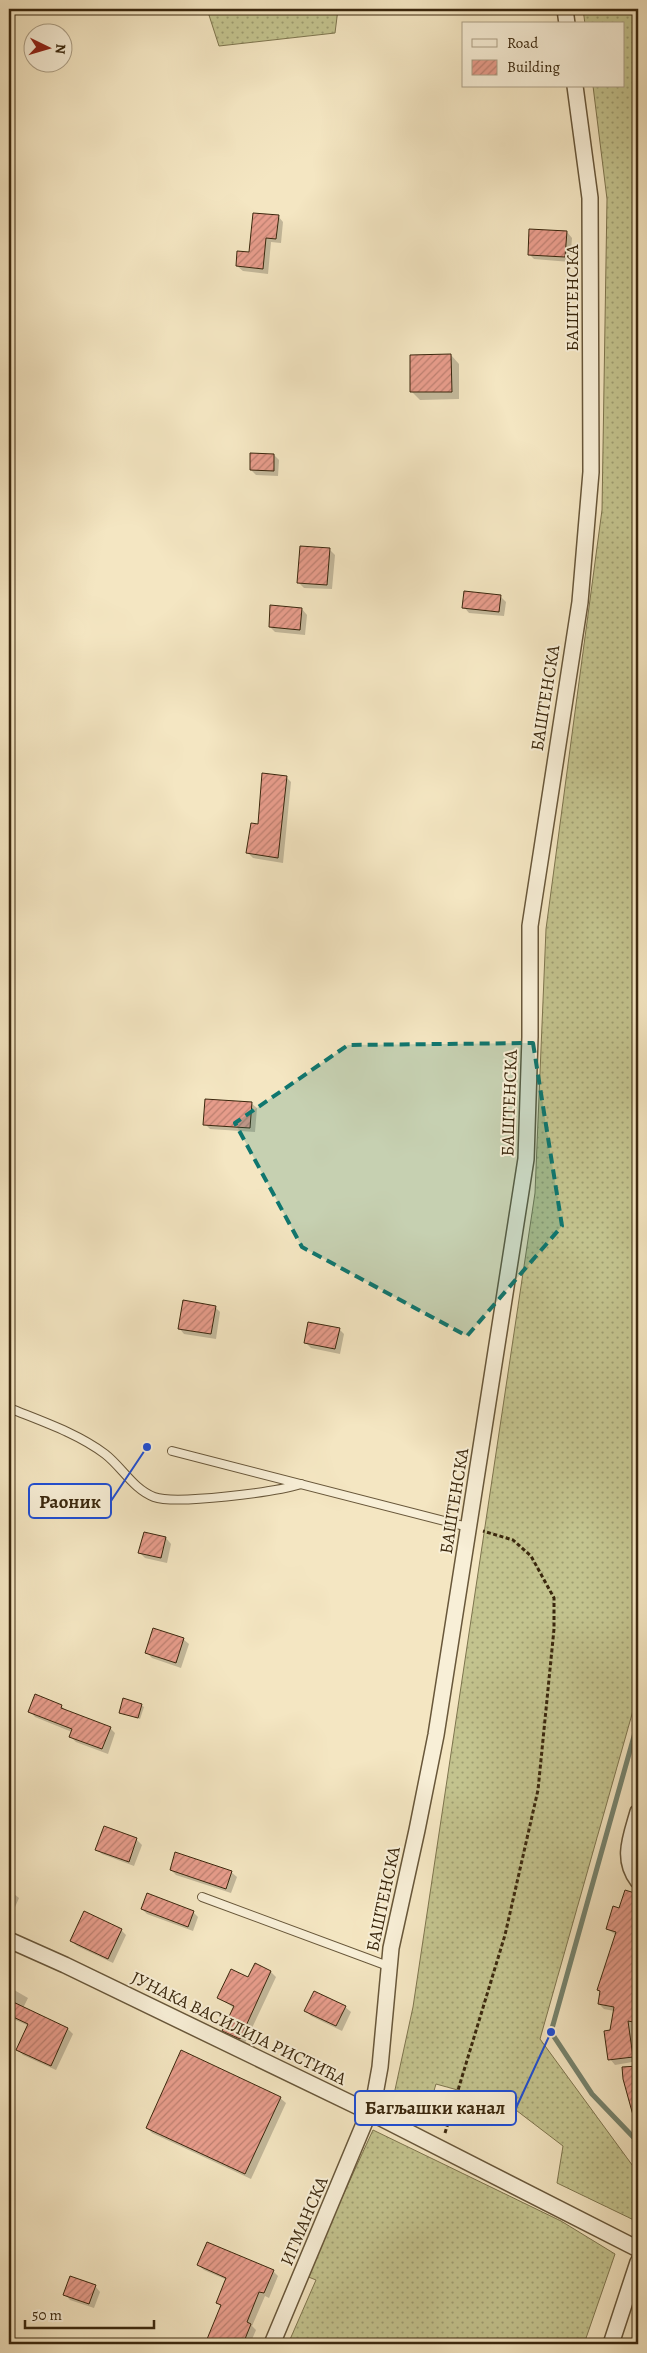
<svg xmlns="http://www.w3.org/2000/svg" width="647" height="2353" viewBox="0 0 647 2353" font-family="Alegreya,serif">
<defs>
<pattern id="grass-dots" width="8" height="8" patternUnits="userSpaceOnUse" patternTransform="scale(1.25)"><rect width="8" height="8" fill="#c3c38e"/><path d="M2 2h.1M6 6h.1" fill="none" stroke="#9f9e72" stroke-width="1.8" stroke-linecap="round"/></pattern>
<pattern id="building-hatch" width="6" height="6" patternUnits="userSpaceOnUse" patternTransform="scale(1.25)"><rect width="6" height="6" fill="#e89d8c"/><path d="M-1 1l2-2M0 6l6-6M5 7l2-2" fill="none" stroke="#bd8071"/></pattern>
</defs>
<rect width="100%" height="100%" fill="#f4e6c2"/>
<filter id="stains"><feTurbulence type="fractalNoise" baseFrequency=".004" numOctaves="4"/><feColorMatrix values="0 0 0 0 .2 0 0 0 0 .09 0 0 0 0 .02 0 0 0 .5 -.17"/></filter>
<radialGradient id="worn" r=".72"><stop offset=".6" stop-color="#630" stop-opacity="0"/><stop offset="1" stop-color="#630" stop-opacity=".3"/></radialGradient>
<g fill="url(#grass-dots)" stroke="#7e754e">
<path d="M207 9H338L335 33 219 46Z"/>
<path d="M583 9H638V1693L540 2039 638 2173V2222L557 2183 563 2146 508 2104 436 2084 425 2121 393 2099 413 2007 535 1193 546 929 602 510 607 199 593 86H623V24H585Z"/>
<path d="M373 2130 561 2221 615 2254 584 2344H288L316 2280 306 2276Z"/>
</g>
<g fill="#0003">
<path d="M266 9H302V15L270 13Z"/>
<path d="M278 216 283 222 281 243 271 242 268 274 243 271 237 266 250 254Z"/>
<path d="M567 232 572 238 570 262 534 259 529 254Z"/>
<path d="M451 355 459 364V399L420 400 412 392Z"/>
<path d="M274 455 279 460 278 476 256 475 251 470Z"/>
<path d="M330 550 335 555 332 589 304 588 298 582Z"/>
<path d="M500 596 506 602 504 616 469 613 464 607Z"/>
<path d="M302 609 307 615 305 635 275 632 270 627Z"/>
<path d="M286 777 291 782 283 863 253 858 248 853 259 825Z"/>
<path d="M251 1103 257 1108 255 1132 210 1129 205 1124Z"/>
<path d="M215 1307 220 1312 216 1339 184 1334 179 1328Z"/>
<path d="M339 1329 344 1334 340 1354 311 1348 305 1342Z"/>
<path d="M145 1533 166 1538 171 1544 167 1563 145 1558 140 1553Z"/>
<path d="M183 1639 189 1644 181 1668 152 1658 147 1653Z"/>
<path d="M141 1705 144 1707 140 1719 120 1712Z"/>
<path d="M61 1706 67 1711 110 1728 115 1733 108 1754 76 1742 70 1736 72 1732 35 1717 30 1711Z"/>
<path d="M136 1839 142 1845 134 1866 102 1854 97 1849Z"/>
<path d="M171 1870 231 1872 237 1877 231 1893 176 1875Z"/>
<path d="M9 1890 19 1898 9 1921Z"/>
<path d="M626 1892 638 1896V2027L632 2026 638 2061 615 2065 610 2059 611 2031 614 2011 604 2009 599 2004 601 1993 598 1990 616 1935 607 1929 620 1909Z"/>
<path d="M142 1909 193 1912 198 1917 193 1931 147 1914Z"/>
<path d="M121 1930 126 1935 113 1963 77 1946 72 1941Z"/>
<path d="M255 1965 271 1972 276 1977 245 2043 229 2036 224 2030 234 2008 219 1998 249 1979Z"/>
<path d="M9 1987 28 1998 23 2008 68 2029 73 2034 56 2070 23 2055 18 2050 29 2026 9 2017Z"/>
<path d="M345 2007 351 2012 342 2031 311 2016 306 2011Z"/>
<path d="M638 2067V2119L634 2114 624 2068Z"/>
<path d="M280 2098 286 2103 251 2179 152 2133 147 2128Z"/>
<path d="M198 2265 273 2271 278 2276 269 2298 265 2296 252 2326 256 2330 250 2344H194L196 2338 207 2343 222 2307 217 2302 227 2280 204 2270Z"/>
<path d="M95 2286 100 2292 94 2308 70 2300 65 2294Z"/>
<path d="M638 2309V2344H630L635 2328 632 2326Z"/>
</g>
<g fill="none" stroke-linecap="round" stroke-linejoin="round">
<path stroke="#75836e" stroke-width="5" d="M638 1722 551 2032 592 2094 638 2142"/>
</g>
<g fill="url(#building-hatch)" stroke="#3a270d">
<path d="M253 213 279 215 276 239 266 238 263 269 236 266 237 251 249 252Z"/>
<path d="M529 229 567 231 565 257 528 255Z"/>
<path d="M451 354 452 392H410V355Z"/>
<path d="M250 453 274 454V471L250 470Z"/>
<path d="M300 546 330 548 327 585 297 583Z"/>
<path d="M464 591 501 595 499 612 462 608Z"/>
<path d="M270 605 302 608 300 630 269 627Z"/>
<path d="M262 773 287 776 278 858 246 853 251 823 258 824Z"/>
<path d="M205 1099 252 1102 250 1128 203 1125Z"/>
<path d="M183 1300 216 1306 211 1334 178 1329Z"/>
<path d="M308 1322 340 1328 335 1349 304 1343Z"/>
<path d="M144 1532 166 1537 161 1558 138 1553Z"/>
<path d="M153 1628 184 1638 176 1663 145 1653Z"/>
<path d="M35 1694 62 1705 61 1708 111 1727 102 1749 69 1737 72 1729 28 1712Z"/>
<path d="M123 1698 142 1704 138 1718 119 1713Z"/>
<path d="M104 1826 137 1838 129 1862 95 1850Z"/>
<path d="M175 1852 232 1871 226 1889 170 1870Z"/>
<path d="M625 1890 638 1894V2023L628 2021 633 2057 608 2060 604 2031 610 2030 614 2007 598 2004 600 1991 597 1990 616 1932 606 1929 613 1906 619 1908Z"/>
<path d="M147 1893 194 1911 188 1927 141 1909Z"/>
<path d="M84 1911 122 1929 108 1959 70 1941Z"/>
<path d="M255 1963 271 1971 240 2039 222 2031 234 2006 217 1998 231 1969 248 1977Z"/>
<path d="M314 1991 346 2006 336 2026 304 2011Z"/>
<path d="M9 2000 68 2028 51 2066 16 2050 28 2024 9 2015Z"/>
<path d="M181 2050 281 2097 245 2174 146 2128Z"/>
<path d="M638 2066V2119H634L623 2079 622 2067Z"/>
<path d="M207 2242 274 2270 264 2293 259 2292 247 2322 251 2324 243 2344H205L221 2305 216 2303 226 2278 197 2265Z"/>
<path d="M70 2276 96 2285 89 2304 63 2295Z"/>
</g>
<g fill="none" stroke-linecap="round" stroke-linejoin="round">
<defs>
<g id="service">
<path d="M9 1408C41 1421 77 1433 105 1454 122 1467 133 1489 154 1497 176 1505 276 1492 301 1484"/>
<path d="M172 1451 468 1527"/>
<path d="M202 1897 388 1966"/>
</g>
<g id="minor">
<path d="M565 9 567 24"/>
<path d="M638 1812C631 1837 621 1859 638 1881"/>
<path d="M9 1940 65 1965 369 2112 638 2249"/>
<path d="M272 2344 374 2100 380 2067 391 1948 417 1830 436 1735 526 1159 530 1037V926L580 602 591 472 590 198 575 86"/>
<path d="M611 2344 638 2262"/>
</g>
</defs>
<use href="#service" stroke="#68573a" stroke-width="10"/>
<use href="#minor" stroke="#68573a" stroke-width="18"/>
<path stroke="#3a270d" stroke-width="3" stroke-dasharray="4 2.5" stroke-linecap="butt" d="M445 2133 505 1935 538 1790 554 1629V1598L531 1556 513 1540 483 1531"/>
<use href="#service" stroke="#f8efd7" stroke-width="8"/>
<use href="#minor" stroke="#f8efd7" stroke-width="15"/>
</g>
<path fill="#0f766e" fill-opacity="0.2" stroke="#0f766e" stroke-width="4" stroke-dasharray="10 6" stroke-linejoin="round" d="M533 1043 562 1226 467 1336 302 1247 235 1123 348 1045Z"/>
<g text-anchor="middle" stroke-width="4" stroke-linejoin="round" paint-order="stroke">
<g font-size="18" fill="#3a270d" stroke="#f8efd7">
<text transform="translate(572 298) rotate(-90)" y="6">БАШТЕНСКА</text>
<text transform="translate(545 698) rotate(-81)" y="6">БАШТЕНСКА</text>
<text transform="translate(509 1103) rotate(-88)" y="6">БАШТЕНСКА</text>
<text transform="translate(454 1501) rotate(-81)" y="6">БАШТЕНСКА</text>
<text transform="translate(383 1899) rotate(-78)" y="6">БАШТЕНСКА</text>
<text transform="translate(239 2028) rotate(26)" y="6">ЈУНАКА ВАСИЛИЈА РИСТИЋА</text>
<text transform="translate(304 2221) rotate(-67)" y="6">ИГМАНСКА</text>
</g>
</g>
<path fill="none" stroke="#1d4ed8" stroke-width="2" d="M147 1447L111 1501M551 2032L516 2108"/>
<g fill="#1d4ed8" stroke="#f8efd7" stroke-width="2">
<circle cx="147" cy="1447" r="5"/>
<circle cx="551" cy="2032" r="5"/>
</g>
<g fill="#f8efd7" stroke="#1d4ed8" stroke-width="2">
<rect x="29" y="1484" width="82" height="34" rx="5"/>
<rect x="355" y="2091" width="161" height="34" rx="5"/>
</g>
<g font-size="19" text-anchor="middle" font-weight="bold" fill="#3a270d">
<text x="70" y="1508">Раоник</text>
<text x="435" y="2114">Багљашки канал</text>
</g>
<rect width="647" height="2353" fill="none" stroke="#f4e6c2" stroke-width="30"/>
<rect x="10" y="10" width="627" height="2333" fill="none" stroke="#3a270d" stroke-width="2.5"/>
<rect x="15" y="15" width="617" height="2323" fill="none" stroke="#3a270d"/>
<rect x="462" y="22" width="162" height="65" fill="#f8efd7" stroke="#ac9f86"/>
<rect x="472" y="39" width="25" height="8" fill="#f8efd7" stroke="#ac9f86"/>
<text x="507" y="48" font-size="15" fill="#3a270d">Road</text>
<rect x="472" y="60" width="25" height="15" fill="url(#building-hatch)" stroke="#ac9f86"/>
<text x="507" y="72" font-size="15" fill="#3a270d">Building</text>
<g transform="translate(48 48) rotate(95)"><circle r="24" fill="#f8efd7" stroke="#ac9f86"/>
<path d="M0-4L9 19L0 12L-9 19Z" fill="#8f2418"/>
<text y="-8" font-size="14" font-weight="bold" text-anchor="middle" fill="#3a270d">N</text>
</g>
<path d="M25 2320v8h129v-8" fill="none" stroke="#3a270d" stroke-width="2.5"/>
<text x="32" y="2320" font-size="15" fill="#3a270d" stroke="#f8efd7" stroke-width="4" paint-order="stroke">50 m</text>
<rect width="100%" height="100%" filter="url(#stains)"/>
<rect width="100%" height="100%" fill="url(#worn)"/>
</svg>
